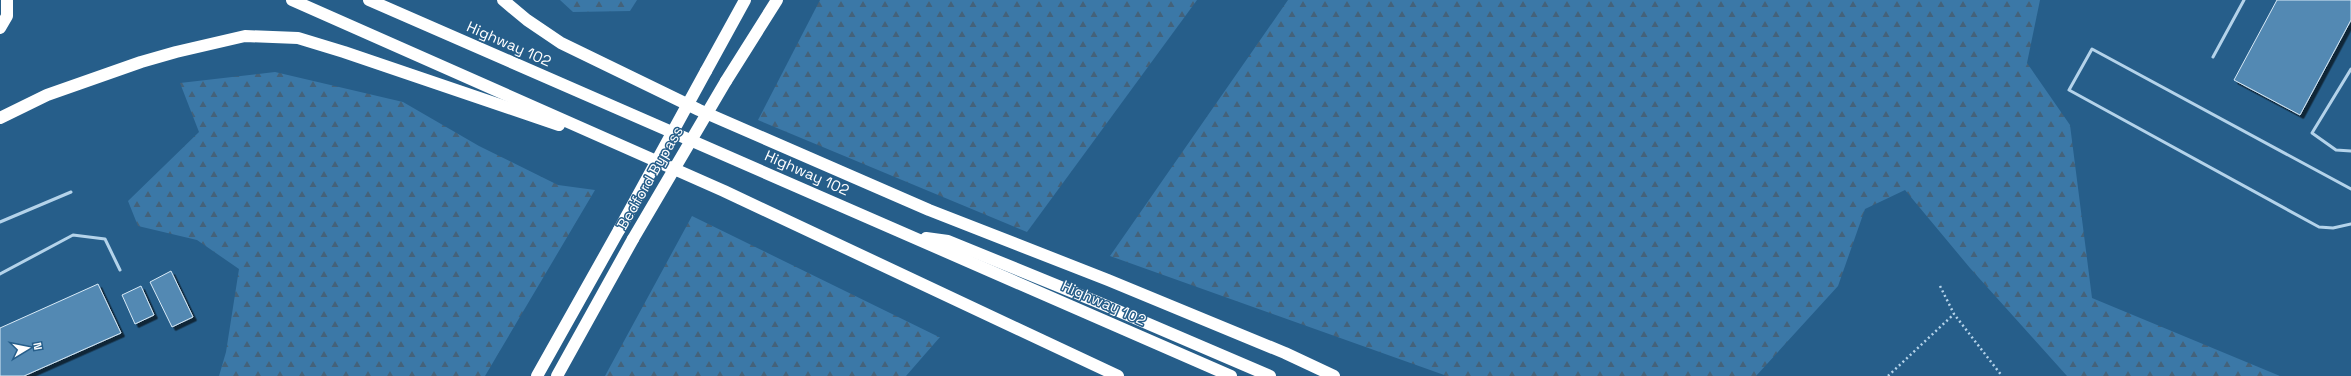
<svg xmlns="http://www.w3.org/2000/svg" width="2351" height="376" viewBox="0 0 2351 376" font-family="'Space Grotesk',sans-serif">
<defs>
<pattern id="forest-firs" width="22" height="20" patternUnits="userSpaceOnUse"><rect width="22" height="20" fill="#3b78a7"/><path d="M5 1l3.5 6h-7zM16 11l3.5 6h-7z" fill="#44627a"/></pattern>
<filter id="shadow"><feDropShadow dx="3.5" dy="3.5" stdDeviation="0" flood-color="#0009"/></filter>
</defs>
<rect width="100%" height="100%" fill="#265e8a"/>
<g fill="url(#forest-firs)">
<path d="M560 0H637L630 11 573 12Z"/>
<path d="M820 0H1197L1027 232 758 120Z"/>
<path d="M1288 0H2040L2027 63 2070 125 2092 298 2280 376H2067L1970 268 1905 190 1865 209 1838 286 1756 376H1447L1110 256Z"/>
<path d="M275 72 403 102 479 146 558 185 595 190 485 376H219L226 352 239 269 197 240 138 226 128 201 199 132 180 83Z"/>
<path d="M692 216 939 337H940L906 376H605Z"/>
</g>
<g fill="#5389b3" stroke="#d8eaf7" filter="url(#shadow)">
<path d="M2277 0H2351V20L2300 115 2234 80Z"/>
<path d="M171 271 193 317 172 327 150 282Z"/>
<path d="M98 284 121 333 24 376H0V328Z"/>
<path d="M141 286 154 315 135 324 122 295Z"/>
</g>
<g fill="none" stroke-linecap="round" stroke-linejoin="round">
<g stroke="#b4d3ea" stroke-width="2.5" stroke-dasharray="2 3" stroke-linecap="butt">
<path d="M1940 286 1954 314 2002 376"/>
<path d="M1888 376 1954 314"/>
</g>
<g stroke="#b4d3ea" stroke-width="3">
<path d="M2213 57 2244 0"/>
<path d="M2351 69 2312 133 2336 150 2351 151"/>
<path d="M2351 189 2092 49 2069 90 2319 227 2333 228 2351 224"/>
<path d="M0 222 71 192"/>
<path d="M0 274 73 235 105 239 120 270"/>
</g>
<g stroke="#fff" stroke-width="12">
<path d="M292 0 724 191 1118 376"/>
<path d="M369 0 1231 376"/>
<path d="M503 0 527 20 561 43 699 110 929 210 1108 280 1285 353 1334 376"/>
<path d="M0 28 7 16V0"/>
<path d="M706 71 745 0"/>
<path d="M726 81 777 0"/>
<path d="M0 118 47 95 141 62 176 52 245 36 298 38 344 52 559 125"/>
<path d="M926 238 948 241 1095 301 1270 376"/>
<path d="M537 376 619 230"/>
<path d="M557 376 633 239"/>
</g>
<g stroke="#fff" stroke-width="12">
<path d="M619 230 706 71"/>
<path d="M633 239 726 81"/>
</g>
</g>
<g text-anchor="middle" stroke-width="3" stroke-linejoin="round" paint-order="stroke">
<g font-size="15" fill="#fff" stroke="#265e8a">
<text transform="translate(509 44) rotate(24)" y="5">Highway 102</text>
<text transform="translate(807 173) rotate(24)" y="5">Highway 102</text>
<text transform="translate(650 178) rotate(-60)" y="5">Bedford Bypass</text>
<text transform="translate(1104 303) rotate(24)" y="5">Highway 102</text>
</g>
</g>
<g transform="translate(28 348) rotate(80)" stroke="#265e8a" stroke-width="3" paint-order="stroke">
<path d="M0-3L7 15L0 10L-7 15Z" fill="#ffffff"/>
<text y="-6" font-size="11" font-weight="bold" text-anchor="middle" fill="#ffffff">N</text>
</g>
</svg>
